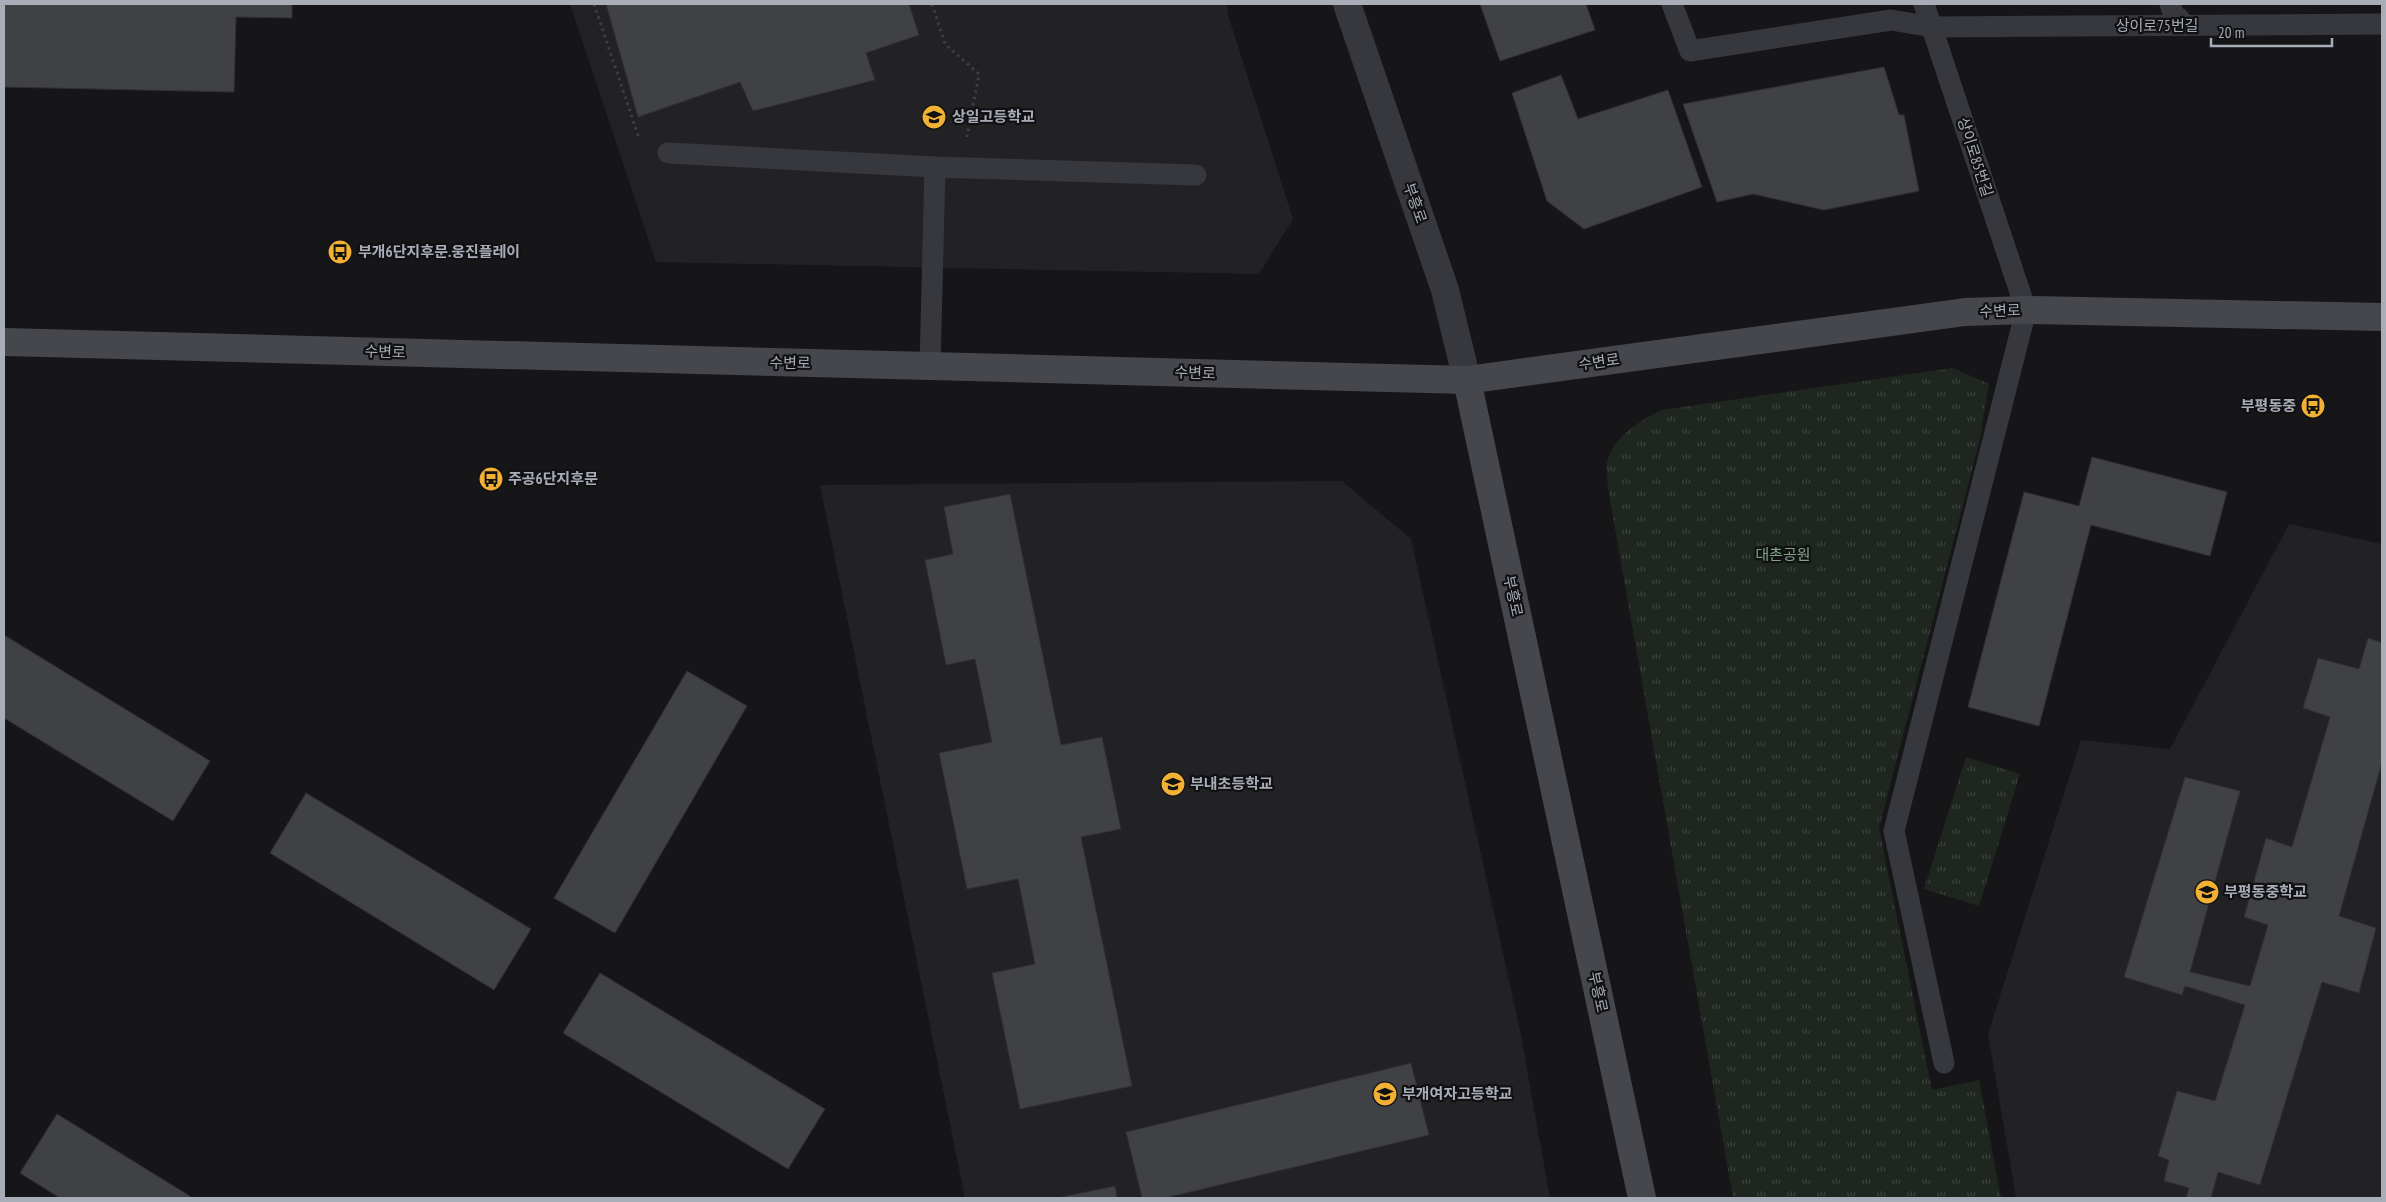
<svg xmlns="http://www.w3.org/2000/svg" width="2386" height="1202" viewBox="0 0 2386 1202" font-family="'PT Sans Narrow','Noto Sans KR',sans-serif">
<defs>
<pattern id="park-tufts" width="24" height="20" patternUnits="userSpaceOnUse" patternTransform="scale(1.25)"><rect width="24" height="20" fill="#1e261f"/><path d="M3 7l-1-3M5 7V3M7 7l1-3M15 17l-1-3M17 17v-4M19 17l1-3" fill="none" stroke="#3c433d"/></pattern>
</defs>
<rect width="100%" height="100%" fill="#161618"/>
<g fill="#222225">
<path d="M570 4H1227L1228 15 1293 219 1259 274 656 262Z"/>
<path d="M1342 481 1411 539 1520 1030 1550 1198H965L820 485Z"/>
<path d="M2289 524 2382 544V1198H2016L1988 1034 2081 740 2170 749Z"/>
</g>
<g fill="url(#park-tufts)">
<path d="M1953 368 1989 384 1980 439 1879 828 1932 1090 1979 1080 2001 1198H1733L1608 489C1608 481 1605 469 1607 462 1615 435 1639 421 1662 410Z"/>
<path d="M1966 757 2020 774 1979 906 1924 889Z"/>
</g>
<g fill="#404145" stroke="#303034">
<path d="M4 4H292V18L236 17 234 92 4 87Z"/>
<path d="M606 4H909L919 35 866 53 875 80 753 111 740 82 638 117Z"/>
<path d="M1480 4H1586L1595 30 1500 61Z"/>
<path d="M1884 67 1899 115H1904L1919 191 1824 210 1753 194 1717 202 1683 104Z"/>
<path d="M1561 75 1578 119 1668 90 1702 187 1584 229 1547 201 1512 93Z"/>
<path d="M2092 457 2227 492 2210 556 2091 525 2039 726 1968 707 2024 492 2079 506Z"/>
<path d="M1010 494 1061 745 1102 737 1121 829 1081 837 1132 1086 1020 1109 992 973 1035 964 1018 879 967 889 939 753 992 742 975 659 946 665 925 560 953 554 944 507Z"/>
<path d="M4 635 210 761 173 821 4 718Z"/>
<path d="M2368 638 2382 643V762L2339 916 2376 928 2359 993 2322 982 2260 1185 2218 1172 2211 1198H2186L2189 1188 2164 1181 2169 1160 2158 1156 2177 1091 2215 1101 2245 1005 2185 986 2182 995 2124 977 2185 777 2240 791 2190 972 2250 986 2268 925 2244 917 2266 838 2292 847 2330 717 2303 708 2318 658 2359 669Z"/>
<path d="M687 671 747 706 615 933 554 898Z"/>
<path d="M306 793 531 929 494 990 270 853Z"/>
<path d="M600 973 825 1109 788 1169 563 1033Z"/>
<path d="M1411 1063 1429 1135 1165 1198H1142L1126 1132Z"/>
<path d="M57 1114 193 1198H60L20 1173Z"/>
<path d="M1115 1186 1117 1198H1057Z"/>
</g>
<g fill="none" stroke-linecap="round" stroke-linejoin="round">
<g stroke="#3d3f44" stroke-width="3" stroke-dasharray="2.5 4" stroke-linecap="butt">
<path d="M594 4 639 138"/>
<path d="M932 4 945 44 979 74 967 137"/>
</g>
<g stroke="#37383d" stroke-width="21">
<path d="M1672 4 1690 51 1891 20 1932 27 2382 24"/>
<path d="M1924 4 2026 310 1894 831 1944 1063"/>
<path d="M2170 4 2177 25 2179 18"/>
<path d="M668 153 935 167 1196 175"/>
<path d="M930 366 935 167"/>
</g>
<path stroke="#37383d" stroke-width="28" d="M1347 4 1445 290 1467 380"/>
<g stroke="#45474d" stroke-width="28">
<path d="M4 342 1467 380 1965 312 2026 310 2382 317"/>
<path d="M1467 380 1642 1198"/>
</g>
</g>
<defs>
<symbol id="school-disc" viewBox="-11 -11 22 22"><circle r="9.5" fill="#f2b134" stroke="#111113"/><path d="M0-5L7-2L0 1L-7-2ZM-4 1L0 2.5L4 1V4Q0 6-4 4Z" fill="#111"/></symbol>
<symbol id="bus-disc" viewBox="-11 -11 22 22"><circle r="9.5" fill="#f2b134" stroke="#111113"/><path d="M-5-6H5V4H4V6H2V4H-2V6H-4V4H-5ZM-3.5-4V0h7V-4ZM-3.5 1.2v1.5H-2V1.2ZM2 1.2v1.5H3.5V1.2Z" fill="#111"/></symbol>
</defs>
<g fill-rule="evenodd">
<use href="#school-disc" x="920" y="103" width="28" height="28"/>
<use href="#bus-disc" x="326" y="238" width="28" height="28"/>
<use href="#bus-disc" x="2299" y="392" width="28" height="28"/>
<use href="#bus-disc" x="477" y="465" width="28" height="28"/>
<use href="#school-disc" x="1159" y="770" width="28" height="28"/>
<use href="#school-disc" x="2193" y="878" width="28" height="28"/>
<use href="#school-disc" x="1371" y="1080" width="28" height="28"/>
</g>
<g text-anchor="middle" stroke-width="4.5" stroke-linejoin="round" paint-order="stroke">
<g font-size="15" fill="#a8adb8" stroke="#111113">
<text x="2157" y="31">상이로75번길</text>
<text transform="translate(1975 157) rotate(72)" y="5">상이로85번길</text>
<text transform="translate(1415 203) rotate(71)" y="5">부흥로</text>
<text transform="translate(2000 311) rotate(-2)" y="5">수변로</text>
<text transform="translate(385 352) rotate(2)" y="5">수변로</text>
<text transform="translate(1599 362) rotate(-8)" y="5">수변로</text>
<text transform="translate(790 363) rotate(1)" y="5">수변로</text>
<text transform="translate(1195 373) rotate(2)" y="5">수변로</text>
<text transform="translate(1513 596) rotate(78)" y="5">부흥로</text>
<text transform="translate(1598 992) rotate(78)" y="5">부흥로</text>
</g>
<g font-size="15" font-weight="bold" fill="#a8adb8" stroke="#111113" text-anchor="start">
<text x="952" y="122">상일고등학교</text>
<text x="358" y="257">부개6단지후문.웅진플레이</text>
<text x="2296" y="411" text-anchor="end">부평동중</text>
<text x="508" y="484">주공6단지후문</text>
<text x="1190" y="789">부내초등학교</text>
<text x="2224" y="897">부평동중학교</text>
<text x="1402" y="1099">부개여자고등학교</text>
</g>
<g font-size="15" fill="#7fa381" stroke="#111113">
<text x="1783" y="560">대촌공원</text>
</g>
</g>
<rect width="2386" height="1202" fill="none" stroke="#a8adb8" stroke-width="10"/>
<path d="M2211 38v8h121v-8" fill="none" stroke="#a8adb8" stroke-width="2.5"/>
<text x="2218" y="38" font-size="15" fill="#a8adb8" stroke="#111113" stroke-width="4" paint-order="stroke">20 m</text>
</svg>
